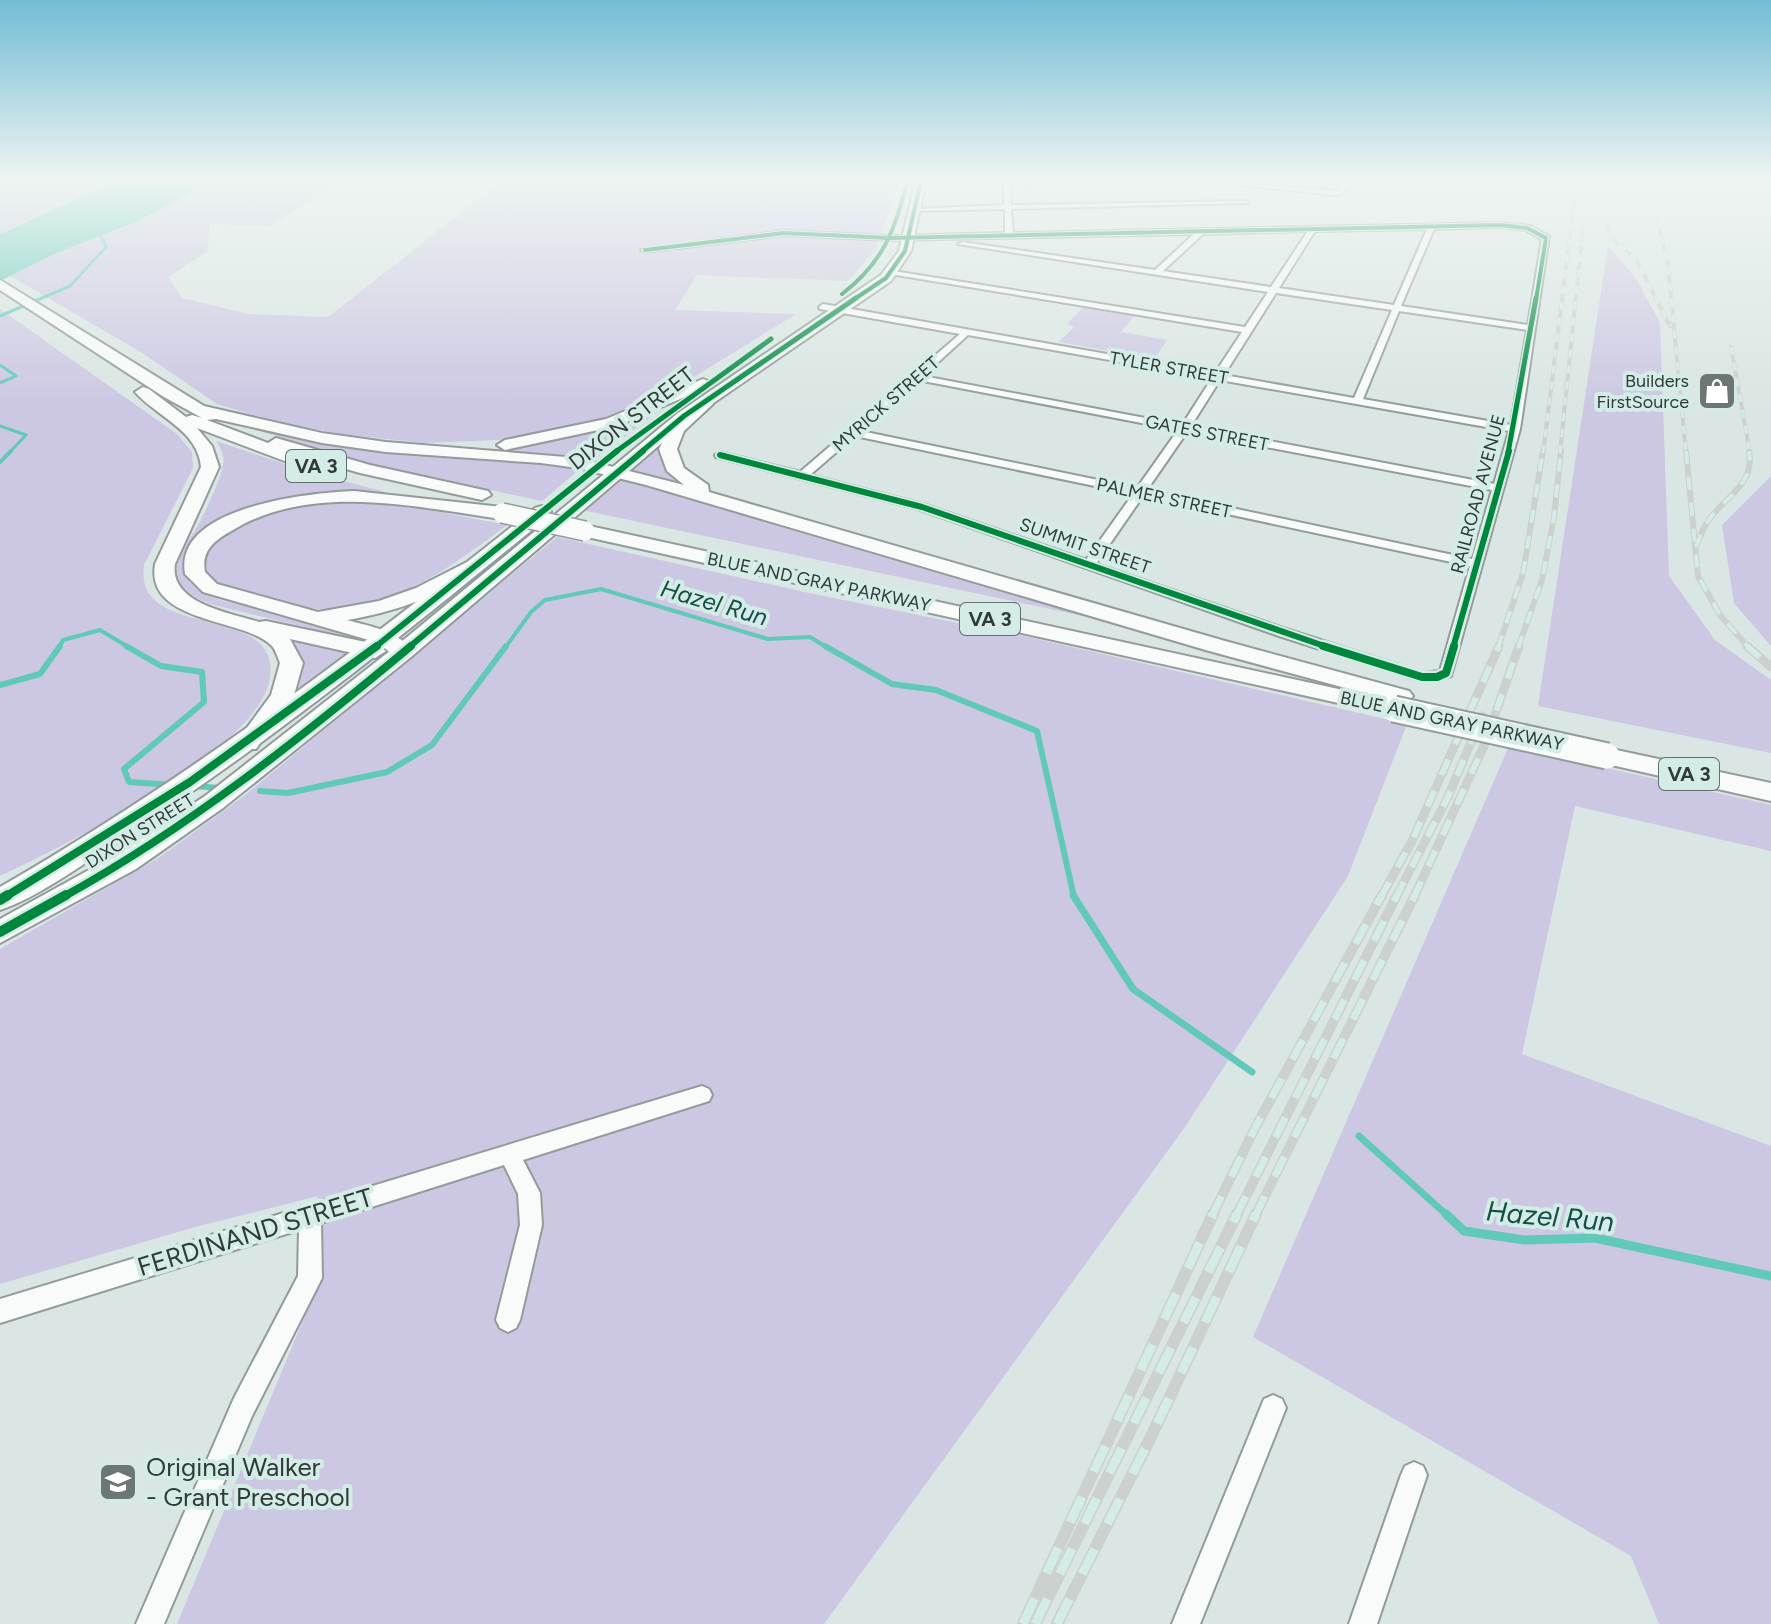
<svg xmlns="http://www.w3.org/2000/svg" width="1771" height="1624" viewBox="0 0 1771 1624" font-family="Figtree,sans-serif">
<rect width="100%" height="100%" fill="#dae6e3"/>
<g fill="#ccc7e2">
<path d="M0 180H118L0 233Z"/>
<path d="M214 180H345L269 226 209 224 208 251 168 277 182 298 249 314 328 317 503 180 900 182 875 250 848 281 697 275 675 310 796 314 670 392 599 421 520 439 424 443 342 434 274 421 217 404 141 352 10 276 59 252 138 221Z"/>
<path d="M1608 246 1636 278 1660 323 1669 576 1715 640 1771 680V753L1538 706Z"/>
<path d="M1083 308 1134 316 1121 332 1167 340 1154 359 1059 342 1074 327 1067 324Z"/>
<path d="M0 309 177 434 192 452 193 468 144 565C133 643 280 600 270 677 261 750 63 846 0 876Z"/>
<path d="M666 405 592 462 478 451C543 445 606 432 666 405Z"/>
<path d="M268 430 511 458 580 469 542 501 373 465 263 432Z"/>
<path d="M664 440V465L678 483 627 472Z"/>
<path d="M216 441 303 470 385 492 381 495 273 503 186 559 189 582 201 592 220 600 369 638 367 642 214 605C167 591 169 567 194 532 202 519 222 478 223 464 225 455 221 448 216 441Z"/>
<path d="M1771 476V646L1734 603 1722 525Z"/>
<path d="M619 478 1095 616 1097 619 582 510Z"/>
<path d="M350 501 409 506 507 525C451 567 396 609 322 609 296 609 269 600 244 594 229 590 204 583 203 563 203 553 217 534 226 529 241 520 283 505 301 503 317 501 333 501 350 501Z"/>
<path d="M557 537 809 593 1033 638 1407 724 1348 876 1185 1127 824 1624H177L306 1313 318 1196 195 1227 0 1284V949L160 857 244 796Z"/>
<path d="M287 638 354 653 288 703C300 680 306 659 287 638Z"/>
<path d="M1509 746 1771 805V851L1575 806 1522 1054 1771 1146V1624H1659L1631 1556 1253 1337Z"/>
</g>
<path fill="#61c9b8" d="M118 180H214L138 221 59 252 0 281V234Z"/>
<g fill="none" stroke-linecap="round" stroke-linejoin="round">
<g stroke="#61c9b8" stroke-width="3">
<path d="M0 316 70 286 106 247 98 231"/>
<path d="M0 365 16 376 0 383"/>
<path d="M0 426 26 435 9 453"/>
</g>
<g stroke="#61c9b8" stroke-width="4">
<path d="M0 462 11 451"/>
<path d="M59 648 63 640 100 630 130 648"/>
<path d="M505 648 531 612 545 600 601 589 768 639 810 637 828 648"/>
</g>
<g stroke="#61c9b8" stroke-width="6">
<path d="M126 646 161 666 202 672 204 702 124 769 129 782 173 785"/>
<path d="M825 646 892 684 936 690 1037 731 1074 897"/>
<path d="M0 685 40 674 60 646"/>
<path d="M192 786 221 788"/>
<path d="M260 791 288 793 387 772 432 745 506 646"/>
</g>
<g stroke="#61c9b8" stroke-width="7">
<path d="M1073 895 1133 989 1252 1072"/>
<path d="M1359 1136 1448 1216"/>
</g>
<path stroke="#61c9b8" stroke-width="9" d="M1446 1214 1464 1231 1524 1240 1595 1238 1771 1276"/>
<defs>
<g id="minor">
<path d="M1004 180H1182L1010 185 1011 205 1245 201 1248 203 1011 209 1013 233 1500 223 1530 226 1549 236 1520 429 1451 676 1437 681 1417 680 1279 636 918 509 716 457 715 455 720 452 800 472 960 334 820 309 819 307 823 304 1215 373 1242 332 890 274 887 270 1245 327 1268 292 958 244 962 242 1155 270 1194 234 891 240 784 235 645 252 641 250 784 231 891 236 1005 233V209L915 211 912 209 1004 205ZM1500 227 1525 230 1542 239 1528 325 1401 306 1434 229ZM1427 229 1394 305 1279 288 1315 231ZM1308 231 1271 287 1163 271 1203 234ZM1276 293 1392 310 1354 398 1224 375ZM1399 311 1527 330 1511 425 1363 399ZM968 335 1212 378 1182 425 923 376ZM918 380 1178 430 1137 488 861 431ZM1220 380 1509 431 1494 484 1191 426ZM1187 432 1492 490 1472 559 1147 490ZM855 436 1133 494 1086 560 926 505 810 475ZM1143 496 1470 566 1440 671 1423 673 1289 630 1096 564Z"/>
<path d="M1344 180H1350L1343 193 1336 195 1238 185 1241 183 1336 191Z"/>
<path d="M702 1086 709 1089 712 1095 709 1101 523 1160 540 1193 542 1225 520 1320 516 1328 508 1332 500 1328 496 1320 520 1225 518 1194 504 1165 321 1223 322 1278 252 1416 164 1624H136L234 1398 298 1276 299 1230 0 1323V1299Z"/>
<path d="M1273 1395 1282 1399 1286 1408 1200 1624H1172L1264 1399Z"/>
<path d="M1414 1462 1423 1466 1427 1475 1377 1624H1349L1401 1475 1405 1466Z"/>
</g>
<g id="primary">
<path d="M916 180H926L911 251 891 281 690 419 411 657 223 808 136 869 0 943V919L116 855 205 796 395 647 678 413 881 275 899 251Z"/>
<path d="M542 506 549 508 551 512 549 516C412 628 274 740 126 836 92 858 36 899 0 910V887C191 777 364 645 535 508Z"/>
</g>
<g id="trunk">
<path d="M0 280 204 406 322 433 386 442 578 458 684 485 667 471 659 449 671 425 701 398H713V404L684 431 677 449 684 468 708 485 709 492 1225 641 1409 691 1413 696 1409 701H1393L1209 651 646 485 578 468 541 463 386 452 322 443 216 419 207 420 268 443 276 438 370 465 488 491 491 495 482 500 360 473 295 454 299 458 290 463 197 428 212 446 219 467 175 564C169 604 231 613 259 622L266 621 375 644 386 651 375 658 290 639 303 663 294 695 256 749H238L235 744 271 695 280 663C278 658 275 649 272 646 244 617 145 624 155 564L201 467C198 430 157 417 135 392L143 387 149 389 186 417 192 415 202 418 164 397 0 290Z"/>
<path d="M703 379 708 381V387L617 426 505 450 497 445 505 440 606 419Z"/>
<path d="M354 491 502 507 511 513 502 519C415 507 313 482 233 530 215 540 201 550 205 572L217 584 318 612 379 601 416 588 469 561H483L486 565 483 569C440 595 397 612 347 620 372 627 397 630 414 652L411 657H395L379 643 203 592 185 574C173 506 310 493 354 491Z"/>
<path d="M585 525 1343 690 1351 692 1355 697 1351 702 1343 704 578 535 575 531Z"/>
<path d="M1607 748 1771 783V801L1598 762 1595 756 1598 750Z"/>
</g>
</defs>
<use href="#minor" stroke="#939c9a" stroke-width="4"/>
<use href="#primary" stroke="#939c9a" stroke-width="4"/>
<use href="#trunk" stroke="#939c9a" stroke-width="4"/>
<use href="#minor" fill="#f9fbfb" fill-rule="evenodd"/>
<use href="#primary" fill="#f9fbfb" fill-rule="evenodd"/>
<use href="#trunk" fill="#f9fbfb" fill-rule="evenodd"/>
<defs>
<g id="rail-far4">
<path d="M1543 180 1570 200 1573 214"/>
<path d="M1604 217 1611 237 1636 260 1670 326"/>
<path d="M1658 220 1668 266 1686 453"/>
<path d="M1731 347 1750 453"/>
<path d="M1543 453 1577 180"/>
<path d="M1560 453 1583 228"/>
</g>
<g id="rail-far3">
<path d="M1686 451 1698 576 1720 615 1749 648"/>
<path d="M1696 547C1700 537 1703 527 1710 518 1727 496 1755 483 1749 451"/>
<path d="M1498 648 1523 573 1543 451"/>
<path d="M1518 648 1542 580 1554 517 1561 451"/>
</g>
<g id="rail-far2">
<path d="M1747 646 1771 667"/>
<path d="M1381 897 1412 841 1499 646"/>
<path d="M1396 897 1448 797 1482 716"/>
<path d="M1414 897 1484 746 1519 646"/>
</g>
<g id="rail-far1">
<path d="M1212 1216 1255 1128 1382 895"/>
<path d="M1236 1216 1397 895"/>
<path d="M1255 1216 1415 895"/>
</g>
<g id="rail">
<path d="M1023 1624 1213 1214"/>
<path d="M1035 1624 1237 1214"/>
<path d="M1057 1624 1150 1439 1256 1214"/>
</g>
</defs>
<use href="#rail-far4" stroke="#ccd0cf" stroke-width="4"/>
<use href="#rail-far3" stroke="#ccd0cf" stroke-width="6"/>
<use href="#rail-far2" stroke="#ccd0cf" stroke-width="9"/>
<use href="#rail-far1" stroke="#ccd0cf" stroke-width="10"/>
<use href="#rail" stroke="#ccd0cf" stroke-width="12"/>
<use href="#rail-far4" stroke="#d4ece6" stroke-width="3" stroke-dasharray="8" stroke-linecap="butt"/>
<use href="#rail-far3" stroke="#d4ece6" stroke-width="4" stroke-dasharray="13" stroke-linecap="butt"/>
<use href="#rail-far2" stroke="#d4ece6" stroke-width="6" stroke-dasharray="17" stroke-linecap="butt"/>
<use href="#rail-far1" stroke="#d4ece6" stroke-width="7" stroke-dasharray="22" stroke-linecap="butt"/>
<use href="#rail" stroke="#d4ece6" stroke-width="9" stroke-dasharray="28" stroke-linecap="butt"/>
<defs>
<path id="trunk-bridge-far1" d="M502 513 585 531"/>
<path id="trunk-bridge" d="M1394 709 1607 756"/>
</defs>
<use href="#trunk-bridge-far1" stroke="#939c9a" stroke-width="22" stroke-linecap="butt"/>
<use href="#trunk-bridge" stroke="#939c9a" stroke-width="29" stroke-linecap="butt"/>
<use href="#trunk-bridge-far1" stroke="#f9fbfb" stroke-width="19"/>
<use href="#trunk-bridge" stroke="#f9fbfb" stroke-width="25"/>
<defs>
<g id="cycleway-far4">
<path d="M645 250 784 233 891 238 1500 225 1527 228 1546 238 1536 300"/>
<path d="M842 294C885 261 894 230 908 180"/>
<path d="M853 300 886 278 905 251 921 180"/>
</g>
<g id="cycleway-far3">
<path d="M614 453 771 339"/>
<path d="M640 453 684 416 856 298"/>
<path d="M1508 453 1536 298"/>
</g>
<g id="cycleway-far2">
<path d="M720 455 922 507 1330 648"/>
<path d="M374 648 617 451"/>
<path d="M408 648 643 451"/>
<path d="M1453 648 1509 451"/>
</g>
<g id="cycleway-far1">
<path d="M1323 646 1422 677H1437L1446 673 1454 646"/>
<path d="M5 897 190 782 377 646"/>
<path d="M63 897C188 828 301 738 411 646"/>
</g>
<g id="cycleway">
<path d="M0 900 8 895"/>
<path d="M0 932 66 895"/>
</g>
</defs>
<use href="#cycleway-far4" stroke="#d4ece6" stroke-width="6"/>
<use href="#cycleway-far3" stroke="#d4ece6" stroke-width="8"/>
<use href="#cycleway-far2" stroke="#d4ece6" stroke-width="10"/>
<use href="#cycleway-far1" stroke="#d4ece6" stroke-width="13"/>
<use href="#cycleway" stroke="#d4ece6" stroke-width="15"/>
<use href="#cycleway-far4" stroke="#00873e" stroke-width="4"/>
<use href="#cycleway-far3" stroke="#00873e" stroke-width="5"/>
<use href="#cycleway-far2" stroke="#00873e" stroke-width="6"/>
<use href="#cycleway-far1" stroke="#00873e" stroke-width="8"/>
<use href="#cycleway" stroke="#00873e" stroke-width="10"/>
</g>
<linearGradient id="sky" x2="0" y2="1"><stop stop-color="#72bcd5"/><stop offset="0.44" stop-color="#eef4f2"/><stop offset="1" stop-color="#eef4f2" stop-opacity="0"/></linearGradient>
<rect width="1771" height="408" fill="url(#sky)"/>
<defs>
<symbol id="shop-square" viewBox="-11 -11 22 22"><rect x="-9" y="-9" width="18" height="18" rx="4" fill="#6c7674" stroke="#d4ece6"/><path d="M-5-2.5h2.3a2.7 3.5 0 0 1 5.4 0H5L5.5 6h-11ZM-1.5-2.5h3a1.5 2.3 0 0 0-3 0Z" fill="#fff"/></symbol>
<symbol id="school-square" viewBox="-11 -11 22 22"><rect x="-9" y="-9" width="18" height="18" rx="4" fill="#6c7674" stroke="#d4ece6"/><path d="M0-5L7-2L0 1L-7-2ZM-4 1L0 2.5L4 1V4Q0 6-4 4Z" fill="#fff"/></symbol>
</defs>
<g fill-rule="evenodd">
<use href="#shop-square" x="1695" y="369" width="44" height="44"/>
<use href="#school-square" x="96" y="1460" width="44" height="44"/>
</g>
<g text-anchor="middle" stroke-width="8" stroke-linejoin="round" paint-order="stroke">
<g font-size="18" fill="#313a38" stroke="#d4ece6">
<text transform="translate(1169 368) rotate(10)" y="6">TYLER STREET</text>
<text transform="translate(886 404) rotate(-41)" y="6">MYRICK STREET</text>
<text transform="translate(1207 433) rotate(11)" y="6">GATES STREET</text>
<text transform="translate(1478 494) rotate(-75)" y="6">RAILROAD AVENUE</text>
<text transform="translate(1164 498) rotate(12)" y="6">PALMER STREET</text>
<text transform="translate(1085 546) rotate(19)" y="6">SUMMIT STREET</text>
<text transform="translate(819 582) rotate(12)" y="6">BLUE AND GRAY PARKWAY</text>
<text transform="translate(1452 721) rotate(12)" y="6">BLUE AND GRAY PARKWAY</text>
<text transform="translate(140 831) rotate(-32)" y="6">DIXON STREET</text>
</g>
<g font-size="18" fill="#313a38" stroke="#d4ece6" text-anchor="end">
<text x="1689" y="387">Builders<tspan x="1689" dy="21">FirstSource</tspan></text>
</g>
<g fill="#d4ece6" stroke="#626f6c" stroke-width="2">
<rect x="286" y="450" width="60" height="32" rx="6"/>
<rect x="960" y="603" width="60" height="32" rx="6"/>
<rect x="1659" y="758" width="60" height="32" rx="6"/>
</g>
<g font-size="20" font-weight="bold" fill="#313a38">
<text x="316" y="473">VA 3</text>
<text x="990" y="626">VA 3</text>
<text x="1689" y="781">VA 3</text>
</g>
<g font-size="22" fill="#313a38" stroke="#d4ece6">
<text transform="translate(631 418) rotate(-38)" y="8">DIXON STREET</text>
</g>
<g font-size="24" font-style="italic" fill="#144e44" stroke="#d4ece6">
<text transform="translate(714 603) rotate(16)" y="8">Hazel Run</text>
</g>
<g font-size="26" fill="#313a38" stroke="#d4ece6">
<text transform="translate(255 1232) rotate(-17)" y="9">FERDINAND STREET</text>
</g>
<g font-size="26" fill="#313a38" stroke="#d4ece6" text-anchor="start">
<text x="146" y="1476">Original Walker<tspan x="146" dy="30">- Grant Preschool</tspan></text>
</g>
<g font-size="28" font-style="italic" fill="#144e44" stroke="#d4ece6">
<text transform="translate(1550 1216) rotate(5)" y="10">Hazel Run</text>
</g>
</g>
</svg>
